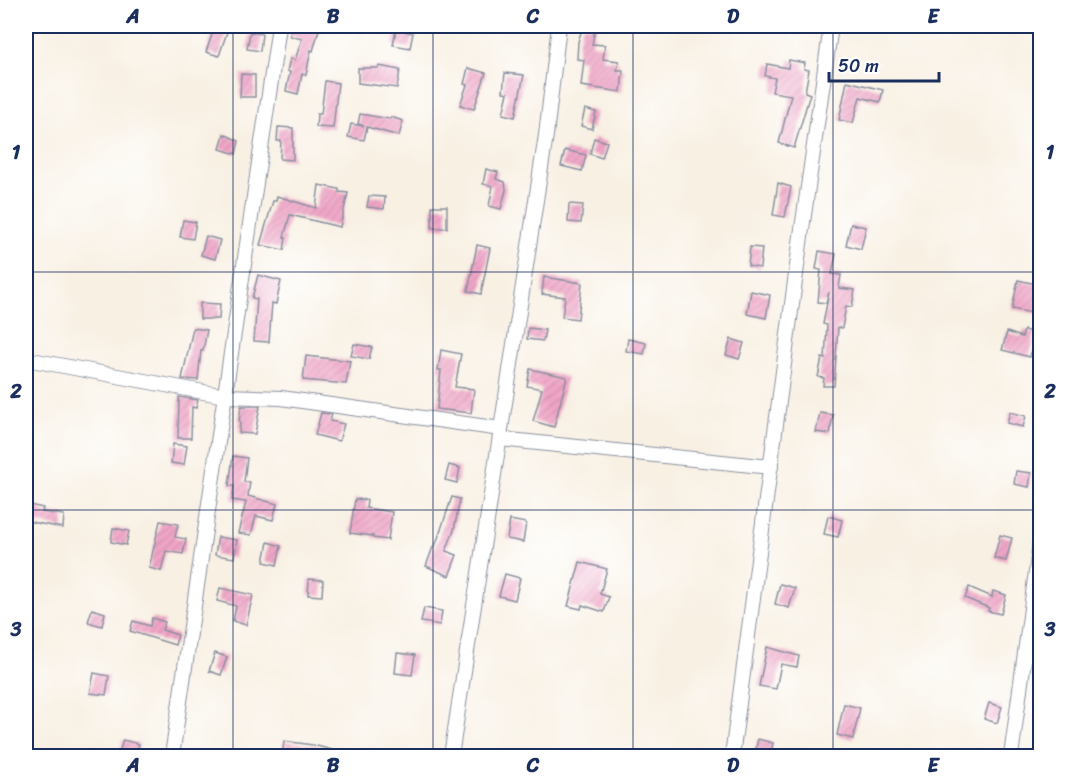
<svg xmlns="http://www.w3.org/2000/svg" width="1066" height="782" viewBox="0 0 1066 782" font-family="Sriracha,sans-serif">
<defs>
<pattern id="building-hatch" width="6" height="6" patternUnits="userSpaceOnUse" patternTransform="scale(1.5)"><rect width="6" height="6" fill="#f1a6c7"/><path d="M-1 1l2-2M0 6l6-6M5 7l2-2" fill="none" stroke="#ce8fad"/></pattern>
</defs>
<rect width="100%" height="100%" fill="#fff"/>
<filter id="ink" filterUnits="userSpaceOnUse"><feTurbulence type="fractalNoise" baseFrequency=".0167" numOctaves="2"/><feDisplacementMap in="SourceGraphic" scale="12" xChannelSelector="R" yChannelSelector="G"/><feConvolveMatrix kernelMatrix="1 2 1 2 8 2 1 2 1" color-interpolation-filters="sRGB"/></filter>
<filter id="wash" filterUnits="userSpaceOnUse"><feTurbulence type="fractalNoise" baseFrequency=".008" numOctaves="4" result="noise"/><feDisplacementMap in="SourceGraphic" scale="24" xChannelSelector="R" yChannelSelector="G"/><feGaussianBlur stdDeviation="1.35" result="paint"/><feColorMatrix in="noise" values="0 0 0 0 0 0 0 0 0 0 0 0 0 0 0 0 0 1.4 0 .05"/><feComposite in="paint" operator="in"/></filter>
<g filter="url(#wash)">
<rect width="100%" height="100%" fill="#f8f0e3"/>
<g id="blocks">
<g fill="url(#building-hatch)">
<path d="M215 26H229L219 56 206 52Z"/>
<path d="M292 26H320L313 51 311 50 306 75 302 74 298 94 286 91 290 72 287 71 290 59 295 60 302 39 290 36Z"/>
<path d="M583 26H596L592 44 605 45 603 59 619 61 617 70H623L621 92 581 86 584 60 577 59 578 42Z"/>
<path d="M396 29 413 33 410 48 393 45Z"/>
<path d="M250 32 262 34 260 51 247 49Z"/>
<path d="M789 60 805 63 804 69 809 70 805 92 810 94 794 148 779 143 791 95 772 92 775 78 765 76 767 64 788 68Z"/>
<path d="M379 66 400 70 397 88 358 83V68H378Z"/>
<path d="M468 68 486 73 474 109 460 105 467 85 464 84Z"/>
<path d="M505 73 524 75 515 117 503 114 508 93 503 92Z"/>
<path d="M241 74 255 75V97H240Z"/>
<path d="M325 81 338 83 333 128 316 127 317 114H321Z"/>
<path d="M847 81 883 90 880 102 860 97 853 123 839 120Z"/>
<path d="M585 109 596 112 592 129 581 126Z"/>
<path d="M360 114 390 119 391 117 403 121 399 136 367 127 364 140 348 137 351 124 364 126 358 124Z"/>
<path d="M278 127 293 128V160L280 159 281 141H277Z"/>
<path d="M224 134 239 141 236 154 220 149Z"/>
<path d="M594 138 607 142 602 158 590 154Z"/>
<path d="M565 150 586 155 582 171 561 166Z"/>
<path d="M486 169 498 172 496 179 505 182 506 190 501 209 489 206 493 186 483 184Z"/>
<path d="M778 183 791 187 785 217 773 215Z"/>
<path d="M319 185 339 189V192L348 193 340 227 290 215 284 237 286 238 284 250 260 245 273 201H276L277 196 316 208Z"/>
<path d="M369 196 385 197 384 209 367 207Z"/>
<path d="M569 204 583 205 581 223 568 222Z"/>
<rect x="432" y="206" width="15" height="22"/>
<path d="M183 220 196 222 193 239 180 237Z"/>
<path d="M851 224 866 227 861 249 846 245Z"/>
<path d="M206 236 220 240 215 259 201 255Z"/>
<path d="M477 245 490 248 481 294 468 291Z"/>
<path d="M750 247 762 248 760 268 748 266Z"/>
<path d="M819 251 836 254 832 274 841 275 839 288 855 290 852 307 846 306 842 328 838 327 834 386H823L824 378 818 377 822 358 825 359 827 325 823 324 829 292 826 303 818 302 821 270 816 269Z"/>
<path d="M258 275 281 281 276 304 272 303 269 342 254 341 257 299 252 298Z"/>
<path d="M544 277 582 283 578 319 562 317 565 297 542 294Z"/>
<path d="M1018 280 1041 285V299L1037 314 1012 309Z"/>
<path d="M751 291 770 295 766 318 747 314Z"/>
<path d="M200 303 220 304 219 319H200Z"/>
<path d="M193 328 207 330 203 351 201 350 198 380 182 379Z"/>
<path d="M528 328 545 330 543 341 527 339Z"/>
<path d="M1024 330 1035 333 1030 357 1002 350 1007 332 1022 337Z"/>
<path d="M628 339 646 343 644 354 626 351Z"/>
<path d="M731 339 744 343 739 359 726 355Z"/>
<path d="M354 344 372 347 369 359 351 356Z"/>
<path d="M441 350 461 354 455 387 474 389 471 413 437 409 441 370H438Z"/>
<path d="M306 356 350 361 346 384 303 380Z"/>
<path d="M530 369 567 377 554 427 533 421 542 389 527 386Z"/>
<path d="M179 397 198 400 196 408 192 407 191 438H178Z"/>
<path d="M241 406H260L255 434 239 433 240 421H239Z"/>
<path d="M1010 412 1026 416 1023 427 1007 423Z"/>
<path d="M321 413 332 414 330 421 344 424 339 441 315 435Z"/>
<path d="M820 413 833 415 830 434 816 432Z"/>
<path d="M173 444 187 446 184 465 171 463Z"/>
<path d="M233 456 247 458 244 482H250L248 496 277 504 273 520 256 516 251 535 238 533 246 502 232 500 234 486H229Z"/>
<path d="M449 465 460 468 457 483 445 480Z"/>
<path d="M1016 471 1031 473 1029 487 1014 484Z"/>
<path d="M452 497 460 499 454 530 446 551 457 555 449 576 426 566 433 547H435Z"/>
<path d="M355 499 367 500 366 508 392 512 388 540 373 538V536L350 533Z"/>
<path d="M26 504 43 508 42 512 64 515 63 528 26 521Z"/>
<path d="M828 516 842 520 838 537 824 534Z"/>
<path d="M510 520 526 523 523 542 507 539Z"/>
<path d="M160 521 178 524 175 537 186 539 183 554 166 551 161 571 149 568Z"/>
<path d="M113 528 129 531 126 545 111 542Z"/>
<path d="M1000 535 1012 538 1006 561 994 558Z"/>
<path d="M218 537 237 540 234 558 215 555Z"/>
<path d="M268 542 281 546 277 565 264 562Z"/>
<path d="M580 562 607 569 600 594 609 597 604 612 582 605 581 609 568 606Z"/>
<path d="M505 574 520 578 515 600 499 596Z"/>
<path d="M309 579 323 580 322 596 308 595Z"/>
<path d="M780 584 795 588 789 608 775 604Z"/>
<path d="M969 587 992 597 993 591 1006 595 1001 614 988 611 989 608 965 598Z"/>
<path d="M220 588 253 595 246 625 233 621 236 606 217 601Z"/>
<path d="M424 608 442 611 440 625 421 622Z"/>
<path d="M92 609 105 613 102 626 88 622Z"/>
<path d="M152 618 165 622 162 630 178 635 175 645 130 631 133 621 150 626Z"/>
<path d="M767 647 799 656 797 667 781 664 776 689 759 686Z"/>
<path d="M215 653 227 657 221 675 209 671Z"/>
<path d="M397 653 415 655 412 675 395 673Z"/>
<path d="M94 673 109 676 106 695 90 693Z"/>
<path d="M989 703 1002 707 997 723 984 719Z"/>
<path d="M844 704 860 708 853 739 837 735Z"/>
<path d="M758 739 773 743 770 756H754Z"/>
<path d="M123 740 139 744 136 756H118Z"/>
<path d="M284 741 313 745 340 752V756H282Z"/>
</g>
</g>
</g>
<g filter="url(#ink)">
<use href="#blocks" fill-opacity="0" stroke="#8a90a0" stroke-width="1.5"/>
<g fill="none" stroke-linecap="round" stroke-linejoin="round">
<defs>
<g id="minor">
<path d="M26 359 225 396 281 398 501 429"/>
<path d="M500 439 771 467"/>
<path d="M172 756 279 26"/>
<path d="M451 756 546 135 559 26"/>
<path d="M732 756 801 236 831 26"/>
<path d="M1011 756 1040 542"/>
</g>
</defs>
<use href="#minor" stroke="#8a90a0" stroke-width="16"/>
<use href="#minor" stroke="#fff" stroke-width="14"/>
</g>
</g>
<path fill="none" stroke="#1b2f5e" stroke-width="1.5" stroke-opacity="0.55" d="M233 26V756M433 26V756M633 26V756M833 26V756M26 272H1040M26 510H1040"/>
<rect width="1066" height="782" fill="none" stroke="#fff" stroke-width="66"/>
<path d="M829 72v9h110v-9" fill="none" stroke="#1b2f5e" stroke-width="3"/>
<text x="838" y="72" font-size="18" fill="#1b2f5e" stroke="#ffffff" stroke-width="4.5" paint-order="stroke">50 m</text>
<rect x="33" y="33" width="1000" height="716" fill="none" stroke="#1b2f5e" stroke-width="2"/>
<g font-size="20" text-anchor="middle" font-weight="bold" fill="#1b2f5e">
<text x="133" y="23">A</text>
<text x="333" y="23">B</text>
<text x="533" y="23">C</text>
<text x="733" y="23">D</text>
<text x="933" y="23">E</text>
<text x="16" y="159">1</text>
<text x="1050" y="159">1</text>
<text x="16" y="398">2</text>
<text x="1050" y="398">2</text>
<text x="16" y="636">3</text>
<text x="1050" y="636">3</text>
<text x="133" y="772">A</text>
<text x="333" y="772">B</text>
<text x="533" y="772">C</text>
<text x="733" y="772">D</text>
<text x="933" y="772">E</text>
</g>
</svg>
